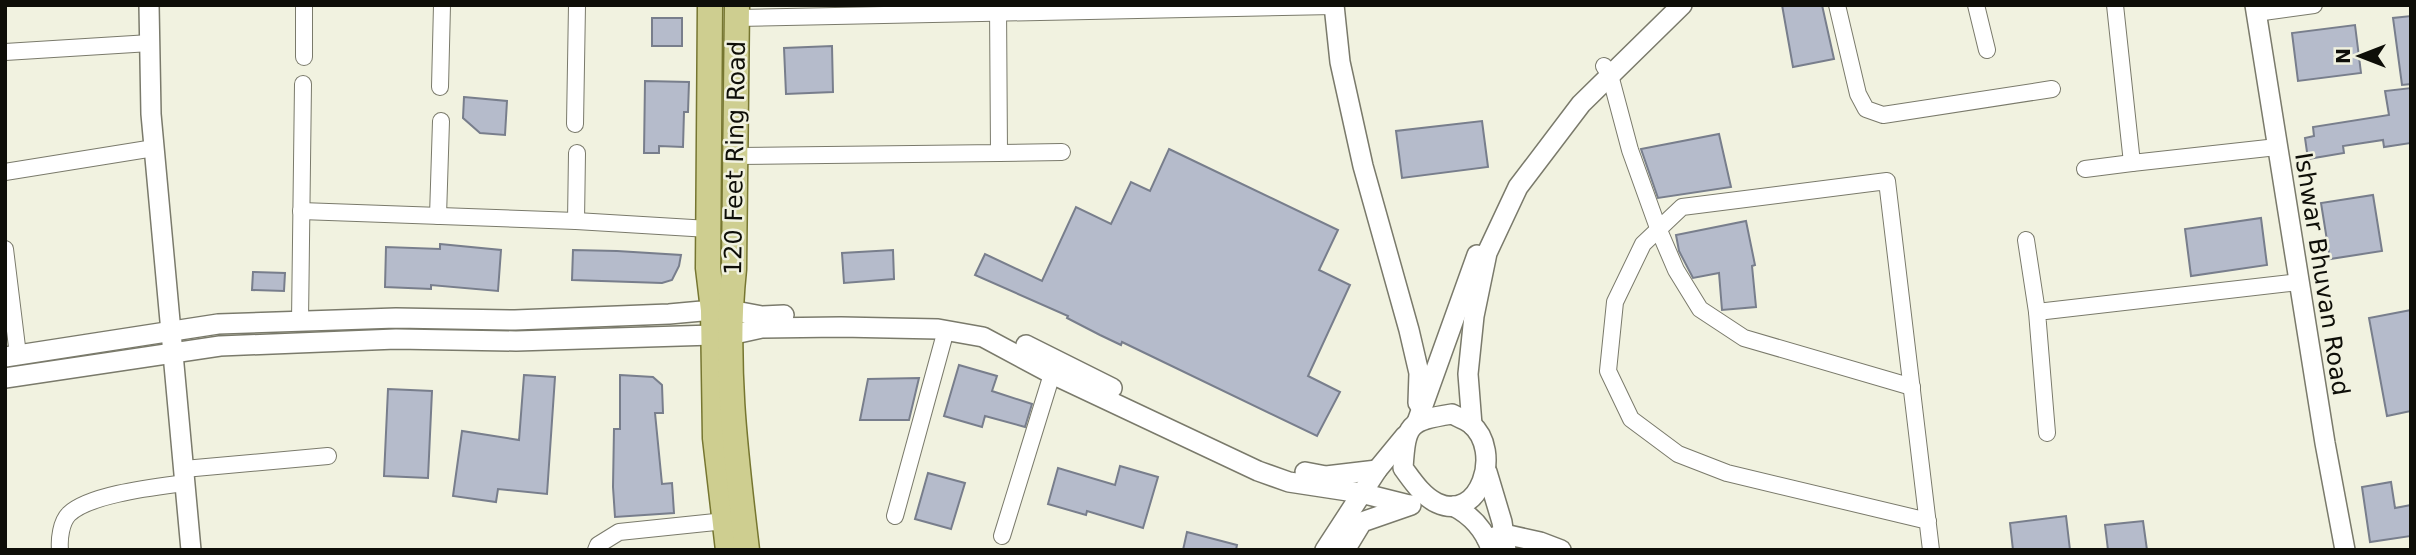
<svg xmlns="http://www.w3.org/2000/svg" width="2416" height="555" viewBox="0 0 2416 555" font-family="'DejaVu Sans',sans-serif">
<rect width="100%" height="100%" fill="#f1f2e0"/>
<g fill="#b5bbcb" stroke="#787e8c" stroke-width="2">
<path d="M1782 5H1822L1834 59 1793 67Z"/>
<path d="M2411 16V84L2402 85 2393 18Z"/>
<rect x="652" y="18" width="30" height="28"/>
<path d="M2355 25 2361 73 2298 81 2292 33Z"/>
<path d="M832 46 833 92 786 94 784 48Z"/>
<path d="M645 81 689 82 688 112H684L683 147 659 146V153H644Z"/>
<path d="M2411 88V143L2384 147 2383 140 2343 146 2344 153 2308 159 2305 138 2314 136 2313 127 2389 115 2385 91Z"/>
<path d="M464 97 507 101 505 135 480 133 463 118Z"/>
<path d="M1482 121 1488 167 1402 178 1396 131Z"/>
<path d="M1719 134 1731 187 1658 198 1641 149Z"/>
<path d="M1169 149 1338 230 1319 270 1350 285 1308 376 1340 392 1317 436 1122 342 1121 345 1100 335 1067 318 1068 316 975 275 985 254 1042 281 1076 207 1111 224 1131 182 1150 191Z"/>
<path d="M2373 195 2382 251 2330 259 2321 203Z"/>
<path d="M2261 218 2267 265 2191 276 2185 229Z"/>
<path d="M1746 221 1755 265 1752 266 1756 307 1722 310 1719 273 1693 278 1679 251 1676 235Z"/>
<path d="M440 244 501 250 498 291 431 285V289L385 287 386 247 440 249Z"/>
<path d="M573 250 617 251 681 255 679 266 672 280 662 283 572 280Z"/>
<path d="M893 250 894 279 844 283 842 253Z"/>
<path d="M253 272 285 273 284 291 252 290Z"/>
<path d="M2411 310V411L2387 416 2369 318Z"/>
<path d="M959 365 997 376 992 391 1032 404 1025 427 985 416 982 427 944 416Z"/>
<path d="M524 375 555 377 547 494 498 489 496 502 453 496 462 431 519 440Z"/>
<path d="M620 375 653 377 662 385 663 413H655L662 484 672 483 674 513 615 517 613 487 614 429H620Z"/>
<path d="M919 378 909 420H860L868 379Z"/>
<path d="M388 389 432 391 428 478 384 476Z"/>
<path d="M1120 466 1158 477 1143 528 1087 511 1086 515 1048 504 1058 468 1115 485Z"/>
<path d="M928 473 965 483 951 529 915 519Z"/>
<path d="M2391 482 2395 508 2411 505V536L2370 542 2362 487Z"/>
<path d="M2066 516 2070 550H2013L2010 523Z"/>
<path d="M2143 521 2147 550H2108L2105 525Z"/>
<path d="M1187 532 1237 545 1236 550H1183Z"/>
</g>
<g fill="none" stroke-linecap="round" stroke-linejoin="round">
<defs>
<g id="minor">
<path d="M304 5V57"/>
<path d="M1837 5 1858 94 1866 109 1883 115 2052 89"/>
<path d="M1976 5 1987 50"/>
<path d="M2115 5 2132 163 2277 147"/>
<path d="M2256 13 2314 5"/>
<path d="M737 18 1334 6"/>
<path d="M5 52 150 43"/>
<path d="M1604 66 1610 75 1630 150 1658 228 1676 270 1700 309 1744 338 1912 387"/>
<path d="M440 87 442 5"/>
<path d="M575 124 577 5"/>
<path d="M999 153 1062 152"/>
<path d="M735 156 999 153 998 5"/>
<path d="M2085 169 2132 163"/>
<path d="M5 172 154 148"/>
<path d="M301 211 576 221 709 229"/>
<path d="M438 216 441 121"/>
<path d="M576 221 577 153"/>
<path d="M2026 240 2037 312"/>
<path d="M5 249 18 355"/>
<path d="M300 321 303 84"/>
<path d="M2047 433 2037 312 2299 282"/>
<path d="M184 469 328 456"/>
<path d="M895 516 946 330"/>
<path d="M1928 521 1727 473 1678 454 1631 419 1608 371 1615 302 1643 244 1682 207 1887 181C1902 304 1917 427 1931 550"/>
<path d="M1002 536 1052 374"/>
<path d="M60 550C59 539 61 522 69 514 90 494 156 487 185 483"/>
<path d="M596 550 598 545 619 532 725 521"/>
</g>
<g id="tertiary">
<path d="M149 5 151 114 191 550"/>
<path d="M1334 5 1340 62 1363 166 1409 330 1419 373 1418 403"/>
<path d="M2255 5 2325 443 2345 550"/>
<path d="M730 310 762 316 784 315"/>
<path d="M730 335 762 328 841 327 938 329 983 337 1052 374 1258 471 1289 482 1361 493 1409 505"/>
<path d="M1026 345 1112 388"/>
<path d="M5 357 218 324 396 318 515 320 669 314 713 310"/>
<path d="M5 378 220 346 396 339 516 341 713 335"/>
<path d="M1452 414C1458 417 1466 420 1471 424 1503 451 1480 523 1437 503 1422 496 1412 480 1403 468 1406 424 1408 421 1452 414Z"/>
<path d="M1417 422 1477 255"/>
<path d="M1472 425 1468 374 1474 316 1487 253 1518 187 1581 104 1682 5"/>
<path d="M1305 472 1326 476 1377 470"/>
<path d="M1487 472 1502 522 1506 550"/>
<path d="M1453 506C1471 515 1484 529 1491 549"/>
<path d="M1487 539 1504 534 1540 542 1561 550"/>
<path d="M1325 550 1377 470 1405 436"/>
<path d="M1345 550 1362 522 1411 505"/>
</g>
<g id="primary">
<path d="M710 5 708 268 713 310 715 438 728 550"/>
<path d="M737 5 734 269C724 363 736 457 747 550"/>
</g>
</defs>
<use href="#minor" stroke="#7a7a6b" stroke-width="18"/>
<use href="#tertiary" stroke="#7a7a6b" stroke-width="22"/>
<use href="#primary" stroke="#767630" stroke-width="27"/>
<use href="#minor" stroke="#fff" stroke-width="16"/>
<use href="#tertiary" stroke="#fff" stroke-width="19"/>
<use href="#primary" stroke="#cece90" stroke-width="24"/>
</g>
<g text-anchor="middle" stroke-width="5" stroke-linejoin="round" paint-order="stroke">
<g font-size="24" fill="#0e0e08" stroke="#f1f2e0">
<text transform="translate(735 158) rotate(-89)" y="8">120 Feet Ring Road</text>
<text transform="translate(2322 274) rotate(81)" y="8">Ishwar Bhuvan Road</text>
</g>
</g>
<rect width="2416" height="555" fill="none" stroke="#0e0e08" stroke-width="14"/>
<g transform="translate(2360 56) rotate(270)" stroke="#f1f2e0" stroke-width="5" paint-order="stroke">
<path d="M0-5L12 26L0 18L-12 26Z" fill="#0e0e08"/>
<text y="-10" font-size="19" font-weight="bold" text-anchor="middle" fill="#0e0e08">N</text>
</g>
</svg>
